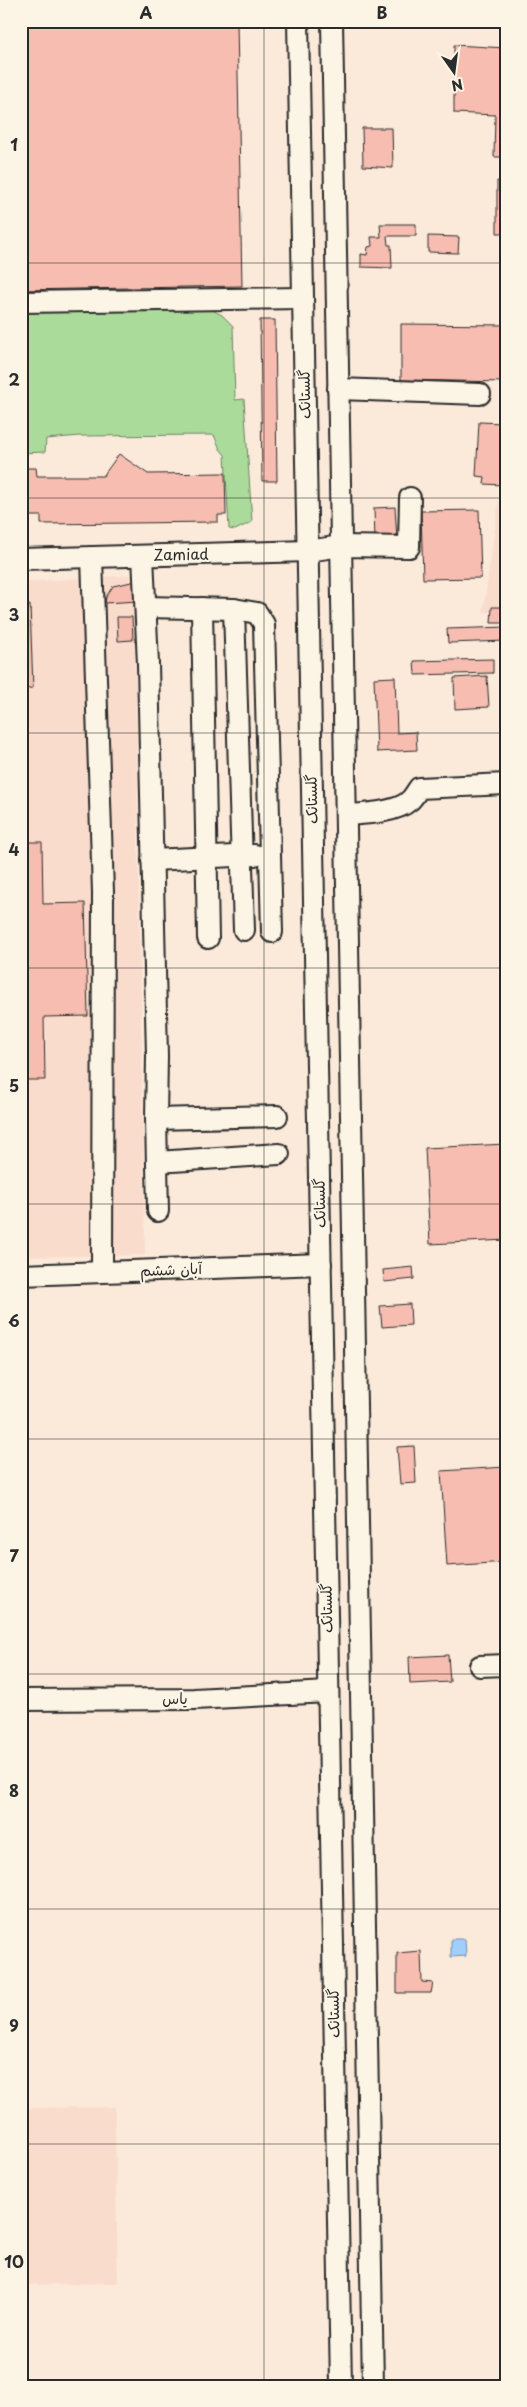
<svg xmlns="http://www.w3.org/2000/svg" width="527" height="2407" viewBox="0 0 527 2407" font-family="'Playpen Sans','Playpen Sans Arabic',sans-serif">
<rect width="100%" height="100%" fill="#fbeada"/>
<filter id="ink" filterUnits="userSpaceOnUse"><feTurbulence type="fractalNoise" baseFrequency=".02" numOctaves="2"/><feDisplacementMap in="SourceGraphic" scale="10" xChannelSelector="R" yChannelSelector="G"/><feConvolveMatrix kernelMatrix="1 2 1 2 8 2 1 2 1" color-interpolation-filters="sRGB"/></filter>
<g filter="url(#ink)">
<g fill="#fadccd">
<path d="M506 448V613L483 612Z"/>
<path d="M134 575 145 1255 21 1257V582Z"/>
<path d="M115 2107 118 2283 21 2285V2108Z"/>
</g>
<path fill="#abdb9b" stroke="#6b8363" d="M206 307 222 315 233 326 235 400 244 399 252 522 235 530 229 529 225 455 220 449 214 435 80 436 46 439 45 452 21 453V309Z"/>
<path fill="#a1cffc" stroke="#728da8" d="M451 1939H465L466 1956 451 1957Z"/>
<g fill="#f7bdb0" stroke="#2b2b2b">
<path d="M21 21H237L242 286 21 290Z"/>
<path d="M454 45 506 48V157H494L495 115 454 113Z"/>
<path d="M362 128H392L393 168 363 166Z"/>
<path d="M497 181 506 182V233H497Z"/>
<path d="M380 224H416V236H387L388 245H391L392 268 361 267V254L367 255 368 247 372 246 371 237H381Z"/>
<path d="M428 236 459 237 458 253 428 252Z"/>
<path d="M260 320H275L277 481H262Z"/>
<path d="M401 324 506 325V382L401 380Z"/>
<path d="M479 422 504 423 502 485 484 484 485 477 476 476Z"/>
<path d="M119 454 148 474 225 473 226 515H218V522L41 524V516H21V468H36L37 476H103Z"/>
<path d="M395 507 397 540 375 541 374 508Z"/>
<path d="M479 510 481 578 423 579 421 511Z"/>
<path d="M136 581 138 601 105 603 106 597 113 586Z"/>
<path d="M30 605 33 688 21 689V606Z"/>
<path d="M492 607H506V623H491Z"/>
<path d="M117 617H132L133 640 118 641Z"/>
<path d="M506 627V641L448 643 447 629Z"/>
<path d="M493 659V673L415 675 414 661Z"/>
<path d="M487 676 489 707 455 709 454 678Z"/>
<path d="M395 677 397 733 416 732 417 750 377 752 374 678Z"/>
<path d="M21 842H42L43 904 85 903 88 1016 44 1017 45 1080H21Z"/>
<path d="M506 1144V1240L430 1244 425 1148Z"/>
<path d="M413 1267 414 1279 384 1282 383 1270Z"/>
<path d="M410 1304 411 1325 382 1327 380 1306Z"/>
<path d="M414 1446 416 1483 400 1484 397 1447Z"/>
<path d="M506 1467V1562L447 1566 441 1471Z"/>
<path d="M448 1655 450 1682 410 1684 409 1657Z"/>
<path d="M421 1951 422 1982 433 1983 431 1993H397V1953Z"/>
</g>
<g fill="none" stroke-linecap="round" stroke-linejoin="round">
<defs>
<g id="minor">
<path d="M298 21 341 2386"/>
<path d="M332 21 373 2386"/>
<path d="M21 302 303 298"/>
<path d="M338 389 480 394"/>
<path d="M143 556 148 664 157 1056 156 1119 158 1211"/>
<path d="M92 557 103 892 102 1272"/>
<path d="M21 559 308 551 341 546 409 547 410 498"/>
<path d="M146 607 234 609 257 613 264 624 272 932"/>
<path d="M202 608 208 938"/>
<path d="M234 609 244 930"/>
<path d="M346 815C363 814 396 813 409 801 413 798 416 792 419 788L506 784"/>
<path d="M152 860 255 855"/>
<path d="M156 1119 277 1116"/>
<path d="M157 1162 279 1154"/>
<path d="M21 1275 321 1264"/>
<path d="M480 1666 506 1665"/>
<path d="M21 1700 194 1699 328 1692"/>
</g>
</defs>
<use href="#minor" stroke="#2b2b2b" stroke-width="24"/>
<use href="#minor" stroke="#fcf5e5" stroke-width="20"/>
</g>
</g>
<path fill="none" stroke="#2b2b2b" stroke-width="1" stroke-opacity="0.55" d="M264 21V2386M21 263H506M21 498H506M21 733H506M21 968H506M21 1204H506M21 1439H506M21 1674H506M21 1909H506M21 2144H506"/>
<g text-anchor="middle" stroke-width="4" stroke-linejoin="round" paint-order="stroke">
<g font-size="15" fill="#2b2b2b" stroke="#fcf5e5">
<text transform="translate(305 394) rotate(-91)" y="5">گلستانک</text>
<text transform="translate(181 555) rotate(-1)" y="5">Zamiad</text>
<text transform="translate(312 799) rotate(-91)" y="5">گلستانک</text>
<text transform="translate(320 1203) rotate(-91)" y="5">گلستانک</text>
<text transform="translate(171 1270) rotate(-2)" y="5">آبان ششم</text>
<text transform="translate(327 1608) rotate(-91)" y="5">گلستانک</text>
<text x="175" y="1704">یاس</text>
<text transform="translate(334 2013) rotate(-91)" y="5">گلستانک</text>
</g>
</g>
<rect width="527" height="2407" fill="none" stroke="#fcf5e5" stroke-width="55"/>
<g transform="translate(454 72) rotate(166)" stroke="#fcf5e5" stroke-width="4" paint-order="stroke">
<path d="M0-4L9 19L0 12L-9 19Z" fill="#2b2b2b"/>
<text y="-8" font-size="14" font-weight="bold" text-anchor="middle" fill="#2b2b2b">N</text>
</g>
<rect x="28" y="28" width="472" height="2352" fill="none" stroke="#2b2b2b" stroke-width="2"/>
<g font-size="16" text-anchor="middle" font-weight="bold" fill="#2b2b2b">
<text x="146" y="19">A</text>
<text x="382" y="19">B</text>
<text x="14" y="151">1</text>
<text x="14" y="386">2</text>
<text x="14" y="621">3</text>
<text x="14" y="856">4</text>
<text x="14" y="1092">5</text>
<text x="14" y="1327">6</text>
<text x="14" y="1562">7</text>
<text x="14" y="1797">8</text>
<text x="14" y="2032">9</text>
<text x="14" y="2268">10</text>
</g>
</svg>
